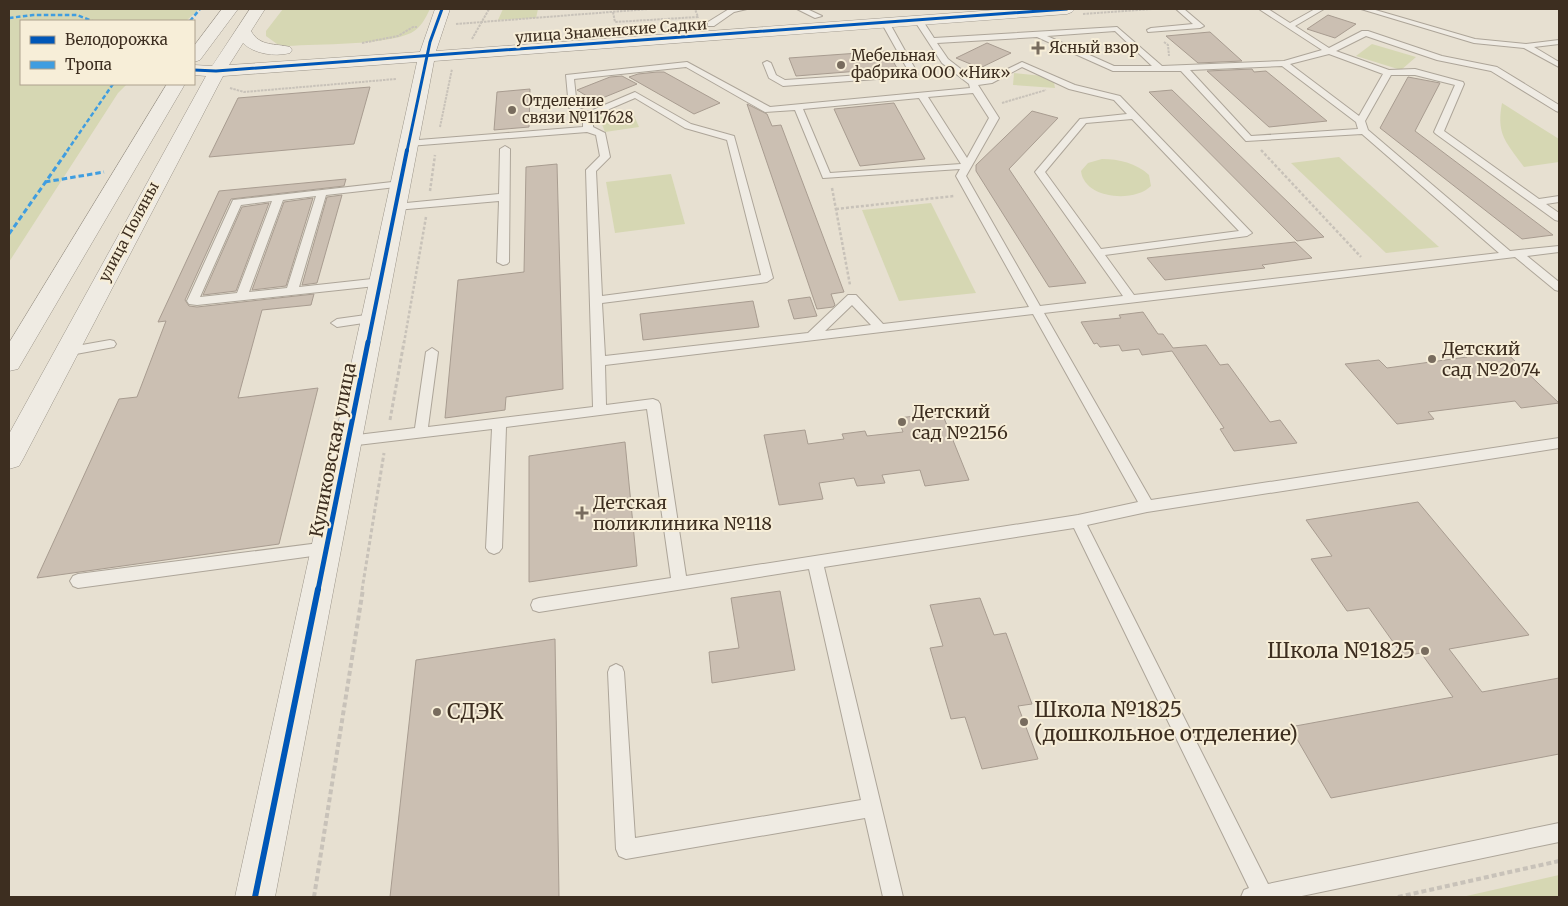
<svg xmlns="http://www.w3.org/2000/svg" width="1568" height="906" viewBox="0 0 1568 906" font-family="Merriweather,serif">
<rect width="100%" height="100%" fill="#e7e0d1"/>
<g fill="#d6d7b3">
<path d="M9 9H199L186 21H21V84H127L118 93 9 262Z"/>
<path d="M283 9H430C426 17 421 28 411 33 385 45 319 44 287 46L277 44 266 36V31Z"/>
<path d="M503 9H538L536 18 498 20Z"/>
<path d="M1372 44 1416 57 1401 70 1356 56Z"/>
<path d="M1014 73 1053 77 1055 88 1013 85Z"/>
<path d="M1502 103 1559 139V162L1524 167C1506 142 1496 135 1502 103Z"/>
<path d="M632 111 639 127 605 132 599 117Z"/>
<path d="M1339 157 1439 247 1386 253 1291 163Z"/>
<path d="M1102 159C1119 159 1136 163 1149 175L1151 186C1134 203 1084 199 1081 171L1088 163Z"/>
<path d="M671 174 685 224 615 233 606 182Z"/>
<path d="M931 203 976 293 899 301 862 210Z"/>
<path d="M1559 875V897H1462Z"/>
</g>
<g fill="#cbbfb2" stroke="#a89c90">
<path d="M1328 15 1356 24 1335 38 1307 29Z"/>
<path d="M1210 32 1242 61 1198 63 1166 36Z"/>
<path d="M987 43 1011 53 980 68 956 58Z"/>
<path d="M887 51 897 68 796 76 789 58Z"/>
<path d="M1252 69 1254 72 1266 71 1327 121 1269 127 1207 71Z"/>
<path d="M657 72H664L720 103 694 114 629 77 638 74Z"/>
<path d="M622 76 637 84 595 101 577 90 610 77Z"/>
<path d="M1408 77 1440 83 1415 131 1553 235 1522 239 1380 128Z"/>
<path d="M370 87 354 144 209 157 238 98Z"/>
<path d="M530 89 529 127 494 130 497 92Z"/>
<path d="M1172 90 1324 237 1297 241 1149 92Z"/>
<path d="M894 103 925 159 860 166 834 109Z"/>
<path d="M747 104 767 114 772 126 781 125 844 292 831 294 835 305 833 307 817 309Z"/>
<path d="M1032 111 1058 118 1009 169 1086 283 1049 287 976 171V165Z"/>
<path d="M557 164 563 389 506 397 505 410 445 418 458 280 524 272 526 167Z"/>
<path d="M346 179 344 186 231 199 185 300 189 306 197 307 314 294 311 305 262 310 238 398 318 388 279 544 37 578 119 399 137 397 166 321 158 322 219 191Z"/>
<path d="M342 195 317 283 302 285 327 197Z"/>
<path d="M313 198 286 286 252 290 284 202Z"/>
<path d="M269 203 236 291 203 295 242 207Z"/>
<path d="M1295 242 1312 258 1262 265 1265 268 1165 280 1147 258Z"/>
<path d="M810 297 817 316 794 319 788 300Z"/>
<path d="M753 301 759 327 643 340 640 314Z"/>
<path d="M1143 312 1158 334H1163L1173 348 1206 345 1220 365 1228 364 1270 422 1280 420 1297 443 1234 451 1220 429 1224 428 1172 351 1142 355 1139 349 1122 351 1119 345 1100 347 1097 343 1094 344 1081 322 1121 318 1119 315Z"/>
<path d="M1498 345 1559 403 1521 408 1515 401 1428 412 1434 419 1397 424 1345 364 1379 360 1387 368 1467 357 1459 350Z"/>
<path d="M942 413 969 480 925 486 920 470 882 475 885 483 857 486 854 478 819 483 823 499 779 505 764 435 805 430 808 444 844 439 842 434 865 431 867 436 903 432 898 418Z"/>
<path d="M625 442 637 566 529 582V456Z"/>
<path d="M1418 502 1529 635 1449 649 1482 692 1559 678V754L1331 798 1290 727 1453 697 1421 653 1403 656 1369 608 1347 611 1311 559 1332 556 1306 520Z"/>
<path d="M780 591 795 670 712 683 709 652 739 648 731 598Z"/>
<path d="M980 598 994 635 1006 633 1032 704 1018 706 1038 759 982 769 965 717 951 719 930 648 943 646 930 605Z"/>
<path d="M555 639 559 897H390L416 660Z"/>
</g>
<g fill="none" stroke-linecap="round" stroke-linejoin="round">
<defs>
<g id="lane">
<path d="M729 9H747L734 12 714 26H708V22Z"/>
<path d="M797 9H807L822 16 815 18Z"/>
<path d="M1176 9H1184L1204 26 1200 28 1148 32 1147 30 1151 28 1193 24Z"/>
<path d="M1259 9H1268L1290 23 1315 9H1324L1295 26 1329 48 1362 31H1368L1442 56 1497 67 1559 105V112L1556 111 1491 71 1437 60 1366 36 1336 51 1389 70 1415 69 1463 82 1464 84 1444 131 1539 199 1559 196V202L1546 204 1559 213V221L1555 220 1436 134 1434 132 1455 85 1415 75H1391L1365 121 1368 130 1510 251 1559 246V252L1527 256 1559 282V291L1555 290 1515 257 1044 313 1151 500 1559 438V448L1147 512 1087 525 1268 884 1559 823V842L1297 897H1241L1244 890 1249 888 1074 528 824 567 903 897H883L865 818 626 859 619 856 616 849 608 672 610 667 616 664 622 667 624 672 635 838 861 800 809 569 539 612 533 610 531 605 533 600 539 598 671 578 647 409 506 427 502 548 499 552 494 554 489 552 486 548 492 429 349 446 344 445 342 441 344 437 349 436 415 428 426 352 432 348 438 352 428 427 593 407 586 170 600 156 596 135 587 132 409 146 406 145V141L583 127V116L569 108 566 75 687 62 770 107 970 88 969 84 942 63 914 20 918 18H921L934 38 1117 27 1162 66 1284 61 1322 50ZM1115 31 1152 66H1114L1047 36ZM1037 37 1113 71H1181L1246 141 1362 134 1499 253 1134 295 1105 255 1247 236 1252 233 1120 96 1075 85 1022 62 987 79 975 80 948 59 937 43ZM1329 54 1383 74 1359 116 1290 64ZM1282 66 1356 122 1358 129 1251 136 1190 70ZM686 67 765 112 795 110 823 178 960 169 956 176 1029 307 883 324 856 295H848L808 333 605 356 602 303 767 282 773 278 734 136 691 124 635 92 588 112 577 107 574 79ZM1022 67 1069 89 1114 100 1127 114 1080 119 1035 172 1123 296 1040 306 966 176 999 118 978 85 992 83ZM973 93 989 118 967 158 928 97ZM635 98 685 128 727 140 761 275 602 296 596 171 610 157 605 133 593 127V116ZM919 98 961 164 830 173 803 109ZM1132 119 1239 231 1101 249 1045 172 1086 123ZM852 305 871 325 825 331ZM1033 314 1138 502 1078 515 686 576 660 404 658 401 653 399 606 405 605 365Z"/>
<path d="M1361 9H1372L1475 39 1526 44 1559 40V44L1534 47 1559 62V67L1524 48 1474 43Z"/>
<path d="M882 20 889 22 918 74 917 76 783 86 769 78 763 63 767 61 771 63 776 75 785 80 909 72 881 22Z"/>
<path d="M505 146 510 149 509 262 507 264 503 265 497 262 499 201 396 210 391 207 396 204 499 194 500 149Z"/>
<path d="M401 181 405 182V186L326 195 299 287 381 278 385 279 387 282 385 285 197 305 189 304 187 301 233 200ZM316 196 287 288 249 292 283 200ZM272 201 237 293 200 297 241 205Z"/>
<path d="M373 314 379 318 377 321 337 327 331 323 337 319Z"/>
<path d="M110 340 114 341 116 344 114 347 65 356 59 352 65 348Z"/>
<path d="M327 542 332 544 335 548 332 552 327 554 78 588 73 586 70 581 73 576 78 574Z"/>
</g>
<g id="secondary">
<path d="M222 9H238L200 60 194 62V46Z"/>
<path d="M250 9H265L251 31C260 47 275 43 290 47L292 50 290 53C275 57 254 54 243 43L229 65 420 52 435 9H450L436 51 1009 9H1075L1072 12 1067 14 434 61 275 897H235L417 62 223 76 23 459 19 466 9 469V434L206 76 194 75V65L212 66Z"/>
<path d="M167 84H185L18 369 9 371V343Z"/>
</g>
</defs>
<use href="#lane" stroke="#ada599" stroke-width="2"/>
<use href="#secondary" stroke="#9c958a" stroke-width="1"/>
<g stroke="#c8c2b9" stroke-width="2" stroke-dasharray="2.5 1" stroke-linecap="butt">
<path d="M613 12 615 22 698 17 695 9"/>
<path d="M1083 14 1152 9"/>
<path d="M456 24 649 9"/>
<path d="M472 39 489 9"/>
<path d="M1164 42 1168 45 1169 56"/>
<path d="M362 43 398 36 413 27H417"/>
<path d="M230 88 244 92 396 79"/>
<path d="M1002 103 1046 90"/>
<path d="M440 127 452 69"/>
</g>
<g stroke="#c8c2b9" stroke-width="2.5" stroke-dasharray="3 2" stroke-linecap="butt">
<path d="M1261 150 1361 257"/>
<path d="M832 188 850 285"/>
<path d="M430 191 435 155"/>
<path d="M836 209 954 196"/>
<path d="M404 343 426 217"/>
</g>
<g stroke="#c8c2b9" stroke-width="3" stroke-dasharray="4 2.5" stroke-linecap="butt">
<path d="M390 420 404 342"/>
<path d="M362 590 384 453"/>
</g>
<g stroke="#c8c2b9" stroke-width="4" stroke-dasharray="5 3" stroke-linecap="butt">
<path d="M314 897 363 589"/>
<path d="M1398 897 1559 861"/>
</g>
<use href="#lane" fill="#efebe3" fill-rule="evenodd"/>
<use href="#secondary" fill="#efebe3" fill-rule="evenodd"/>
<g stroke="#3f9de0" stroke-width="2.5" stroke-dasharray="4.5 2.5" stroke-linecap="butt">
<path d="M9 18 33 15H77L92 21"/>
<path d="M190 21 200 9"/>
<path d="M67 151 113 84"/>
</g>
<g stroke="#3f9de0" stroke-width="3" stroke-dasharray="5.5 3" stroke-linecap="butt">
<path d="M45 182 104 172"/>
<path d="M9 234 68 150"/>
</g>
<defs>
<g id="cycleway-far3">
<path d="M194 70 216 71 1067 9"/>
<path d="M407 151 430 42 442 9"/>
</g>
<path id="cycleway-far2" d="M368 343 407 150"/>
<path id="cycleway-far1" d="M318 590 368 342"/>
<path id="cycleway" d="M255 897 318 589"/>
</defs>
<use href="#cycleway-far3" stroke="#f7eed8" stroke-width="5"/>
<use href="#cycleway-far2" stroke="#f7eed8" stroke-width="6"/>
<use href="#cycleway-far1" stroke="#f7eed8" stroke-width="8"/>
<use href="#cycleway" stroke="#f7eed8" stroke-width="9"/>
<use href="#cycleway-far3" stroke="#0057b8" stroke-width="3"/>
<use href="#cycleway-far2" stroke="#0057b8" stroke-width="4"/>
<use href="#cycleway-far1" stroke="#0057b8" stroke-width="5"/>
<use href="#cycleway" stroke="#0057b8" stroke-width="6"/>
</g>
<g fill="#786c5e" stroke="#f7eed8" stroke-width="2">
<path d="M1035.5 40.5h5v5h5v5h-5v5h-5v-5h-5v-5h5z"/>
<circle cx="841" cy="65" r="5"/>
<circle cx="512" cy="110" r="5"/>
<circle cx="1432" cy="359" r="5"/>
<circle cx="902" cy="422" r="5"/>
<path d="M579.5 505.5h5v5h5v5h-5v5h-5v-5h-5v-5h5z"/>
<circle cx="1425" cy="651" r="5"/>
<circle cx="437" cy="712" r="5"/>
<circle cx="1024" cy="722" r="5"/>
</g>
<g text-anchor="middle" stroke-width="4" stroke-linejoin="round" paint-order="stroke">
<g font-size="15" fill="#3d2e20" stroke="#f7eed8">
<text transform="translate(611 31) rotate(-4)" y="5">улица Знаменские Садки</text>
<text transform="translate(129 232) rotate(-62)" y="5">улица Поляны</text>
</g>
<g font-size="15" fill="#3d2e20" stroke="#f7eed8" text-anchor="start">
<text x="1049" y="53">Ясный взор</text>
<text x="851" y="61">Мебельная<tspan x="851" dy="17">фабрика ООО «Ник»</tspan></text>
<text x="522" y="106">Отделение<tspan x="522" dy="17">связи №117628</tspan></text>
</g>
<g font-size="18" fill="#3d2e20" stroke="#f7eed8" text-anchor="start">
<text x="1442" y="355">Детский<tspan x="1442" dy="21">сад №2074</tspan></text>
<text x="912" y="418">Детский<tspan x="912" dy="21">сад №2156</tspan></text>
<text x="593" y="509">Детская<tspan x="593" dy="21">поликлиника №118</tspan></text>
</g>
<g font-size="18" fill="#3d2e20" stroke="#f7eed8">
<text transform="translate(333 450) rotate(-79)" y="6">Куликовская улица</text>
</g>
<g font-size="21" fill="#3d2e20" stroke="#f7eed8" text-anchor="start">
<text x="1415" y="658" text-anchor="end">Школа №1825</text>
<text x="1034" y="717">Школа №1825<tspan x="1034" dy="24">(дошкольное отделение)</tspan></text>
<text x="447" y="719">СДЭК</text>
</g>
</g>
<rect width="1568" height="906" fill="none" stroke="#3d2e20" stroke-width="20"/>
<rect x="20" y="20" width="175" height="65" fill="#f7eed8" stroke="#ada18e"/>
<rect x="30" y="36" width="25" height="8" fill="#0057b8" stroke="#ada18e"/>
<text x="65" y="45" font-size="15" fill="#3d2e20">Велодорожка</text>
<rect x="30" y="61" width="25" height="8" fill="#3f9de0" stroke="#ada18e"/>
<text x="65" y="70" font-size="15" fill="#3d2e20">Тропа</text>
</svg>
